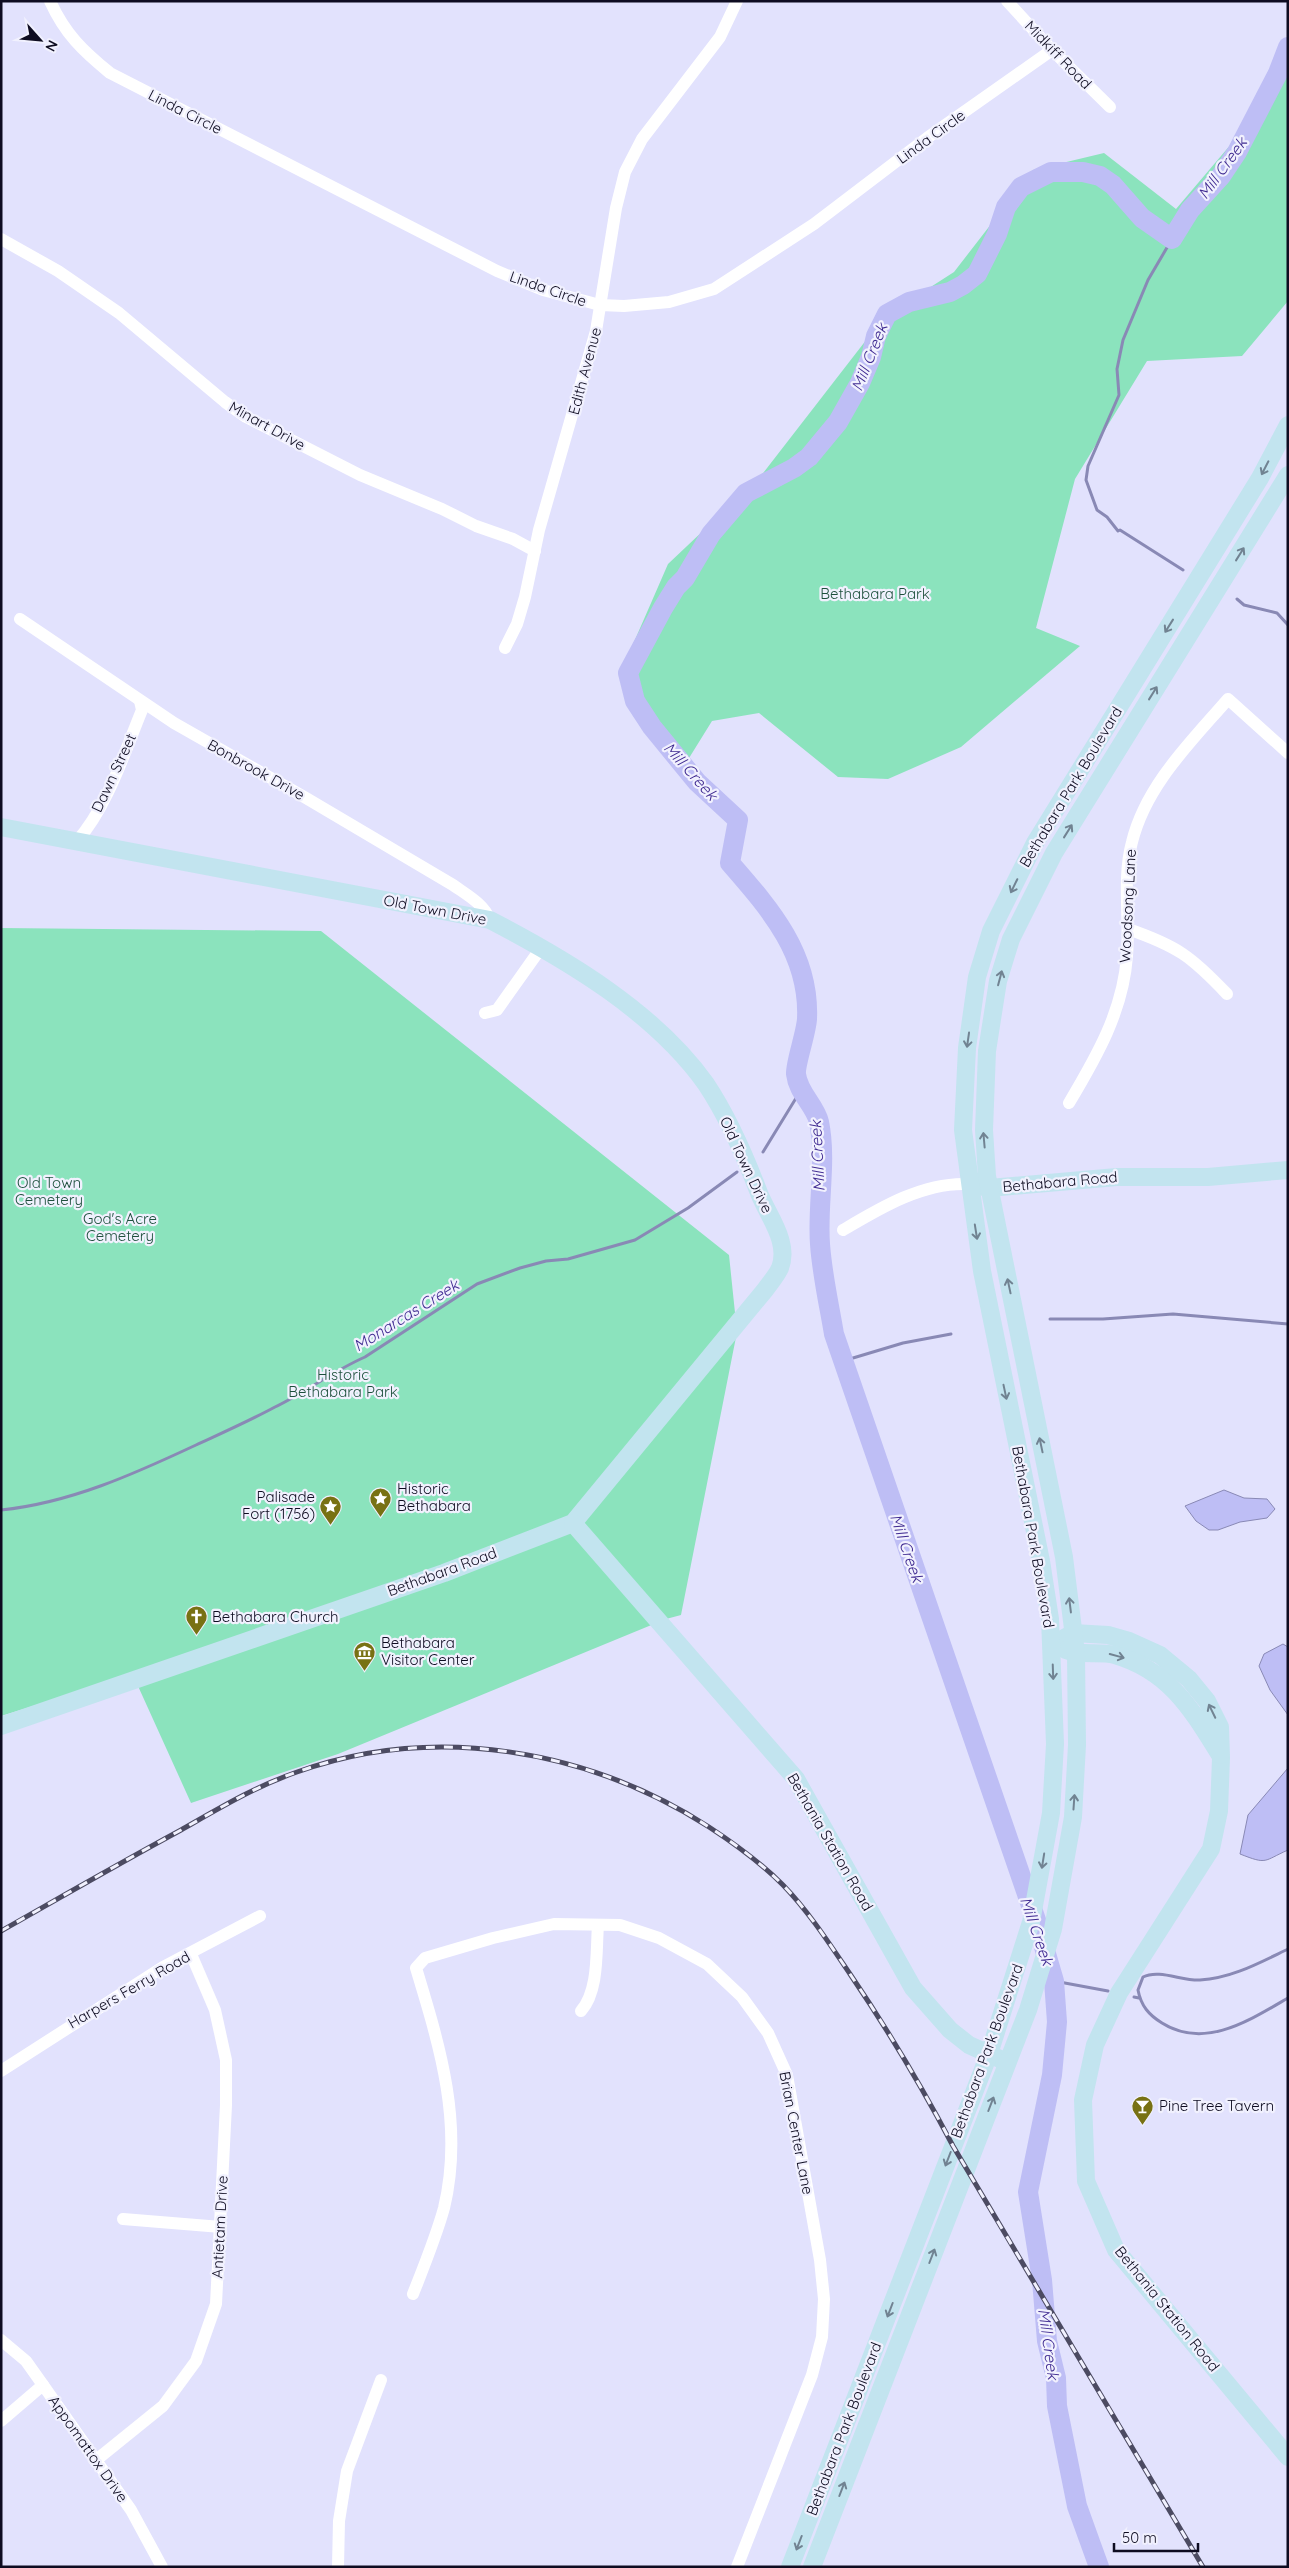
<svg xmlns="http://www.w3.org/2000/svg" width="1289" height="2568" viewBox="0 0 1289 2568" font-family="Quicksand,sans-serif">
<rect width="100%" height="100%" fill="#e2e2fd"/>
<g fill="#8be3bd">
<path d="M1288 44V301L1242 356 1147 361 1075 479 1036 628 1080 646 961 747 888 779 838 777 759 713 712 721 681 771 641 717 624 665 668 564 760 477 884 317 954 272 1033 170 1104 153 1176 209 1260 110Z"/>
<path d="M1 928 321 931 729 1255 737 1332 681 1615 666 1619 338 1754 191 1803 133 1675 1 1716Z"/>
</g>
<g fill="#bebef5" stroke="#8989b5">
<path d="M1224 1490 1244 1498 1267 1499 1275 1509 1267 1518 1240 1522 1218 1530H1209L1196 1521 1185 1506Z"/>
<path d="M1283 1644 1288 1647V1715L1270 1690 1259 1666 1264 1654Z"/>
<path d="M1288 1768V1850C1263 1861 1268 1865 1240 1854L1248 1815Z"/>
</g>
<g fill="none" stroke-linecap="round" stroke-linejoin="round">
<g stroke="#8989b5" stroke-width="3">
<path d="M1172 239 1148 280 1123 340 1117 369 1119 395 1088 466 1086 480 1097 510 1107 517 1118 531 1120 530 1183 570"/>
<path d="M1237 599 1244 605 1277 613 1288 625"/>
<path d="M763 1152 801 1090"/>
<path d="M1050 1319H1103L1173 1314 1288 1324"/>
<path d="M843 1361 903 1343 951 1334"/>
<path d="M1 1510C70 1503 134 1474 196 1445 222 1433 249 1421 275 1407 306 1392 333 1371 365 1357L477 1284 520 1268 546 1261 568 1259 635 1240 688 1208 737 1172"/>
<path d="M1288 1949C1259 1963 1232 1978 1200 1980 1182 1981 1159 1969 1143 1977L1138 1990C1141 2006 1149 2015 1162 2023 1205 2050 1250 2020 1288 1998"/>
<path d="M1054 1981 1108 1991"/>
<path d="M1134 1997 1139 1998"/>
</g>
<path stroke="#bebef5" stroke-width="20" d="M1099 2567 1077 2506 1057 2406 1056 2378 1047 2341 1042 2280 1028 2192 1052 2075 1057 2022 1054 1981 1037 1923 834 1334C829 1304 822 1274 820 1244 817 1205 827 1161 819 1122 815 1105 798 1093 796 1074 795 1064 806 1034 807 1019 810 954 770 909 730 863L738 820 697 782 652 727 635 701 628 673 663 608 676 587 685 578 711 534 746 493 794 468 809 457 838 422 860 383 871 357 876 336 887 314 909 302 950 292 963 285 977 274 997 234 1006 207 1021 187 1051 172H1083L1100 176 1113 185 1142 218 1172 239 1190 210 1221 176 1237 152 1278 73 1288 47"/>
<g stroke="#fff" stroke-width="12">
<path d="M50 1C65 34 83 51 110 73L497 271 543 290 600 305 624 306 669 302 714 289 814 224 927 138 1052 50"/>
<path d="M1007 1 1052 50 1110 107"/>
<path d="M1 239 58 271 119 313 225 402 246 417 360 475 442 509 476 526 513 539 535 551"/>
<path d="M20 619 174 723 306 798 453 885C467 895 484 904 490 920"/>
<path d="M505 648 517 624 525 597 539 530 596 331 616 208 625 172 642 139 720 37 737 1"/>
<path d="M77 841C107 808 125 751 142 710L140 701"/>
<path d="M1128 929C1177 946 1191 956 1227 994"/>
<path d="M485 1013 497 1010 541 948"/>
<path d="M1069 1103C1097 1056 1123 1011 1127 956 1130 918 1122 879 1132 842 1146 785 1191 742 1228 699L1288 753"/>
<path d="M843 1230C880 1208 923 1182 968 1184"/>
<path d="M581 2011C599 1991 596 1951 598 1925"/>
<path d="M1 2071 163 1967 260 1916"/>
<path d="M123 2219 221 2227"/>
<path d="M413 2294C424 2266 436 2237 444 2208 464 2125 440 2047 416 1968L425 1958 493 1938 554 1924 620 1925 659 1938 707 1964 742 1997 768 2033 787 2075 820 2260 824 2299 822 2337 812 2375 737 2567"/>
<path d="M1 2340 26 2361 43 2385 131 2510 162 2567"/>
<path d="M1 2421 43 2385"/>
<path d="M95 2461 163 2406 196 2361 216 2304 226 2105V2060L215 2010 191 1954"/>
<path d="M338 2567 339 2521 347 2471 381 2380"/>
</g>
<g stroke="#c2e4ef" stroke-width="18">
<path d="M1 827 490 920C567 960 655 1012 706 1084 728 1117 745 1156 759 1193 768 1216 790 1242 780 1268 777 1275 770 1283 765 1290L573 1523 444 1573 1 1726"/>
<path d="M979 1186 989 1188 1117 1177H1208L1288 1170"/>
<path d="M573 1523 796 1779 913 1988 950 2030 969 2045 1000 2059"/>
<path d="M1064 1638 1073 1633 1108 1635 1129 1641 1160 1655 1189 1679 1207 1701 1220 1727 1221 1758 1219 1811 1211 1849 1119 1993 1095 2045 1083 2100 1086 2181 1116 2250 1288 2457"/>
<path d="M1066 1650C1082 1656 1099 1651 1115 1655 1170 1671 1192 1710 1220 1755"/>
<path d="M790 2567 989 2054 1031 1922 1051 1813 1055 1744 1050 1619 1041 1561 982 1271 963 1130 967 1048 977 977 991 931 1035 843 1260 478 1288 425"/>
<path d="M812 2567 1028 2010 1053 1929 1073 1817 1077 1745 1076 1653 1064 1557 987 1176 984 1130 987 1051 998 981 1011 939 1054 853 1288 475"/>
</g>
<defs>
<path id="rail" d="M1 1931C61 1897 120 1863 181 1830 218 1809 256 1786 297 1772 434 1723 588 1749 709 1827 735 1844 761 1863 783 1885 809 1912 829 1943 850 1974 888 2030 922 2087 953 2146L1203 2567"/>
</defs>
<use href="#rail" stroke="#4c4b62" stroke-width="5"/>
<use href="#rail" stroke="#f1f1fe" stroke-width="3" stroke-dasharray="9" stroke-linecap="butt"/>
</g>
<defs><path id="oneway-shaft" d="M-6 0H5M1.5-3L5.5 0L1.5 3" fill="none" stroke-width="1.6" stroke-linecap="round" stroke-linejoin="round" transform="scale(1.25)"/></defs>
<g stroke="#718392">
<use href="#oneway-shaft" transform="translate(1265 468) rotate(117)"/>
<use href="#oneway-shaft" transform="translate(1240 554) rotate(-58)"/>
<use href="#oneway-shaft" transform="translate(1169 626) rotate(122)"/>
<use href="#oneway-shaft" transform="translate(1153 693) rotate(-58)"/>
<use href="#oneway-shaft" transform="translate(1068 831) rotate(-58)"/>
<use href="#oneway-shaft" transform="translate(1014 886) rotate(116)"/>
<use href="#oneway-shaft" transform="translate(1000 978) rotate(-75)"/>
<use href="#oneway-shaft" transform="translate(968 1040) rotate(98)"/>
<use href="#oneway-shaft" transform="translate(984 1140) rotate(-95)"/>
<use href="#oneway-shaft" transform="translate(976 1232) rotate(81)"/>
<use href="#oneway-shaft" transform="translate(1009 1286) rotate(-102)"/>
<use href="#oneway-shaft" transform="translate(1005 1392) rotate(78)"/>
<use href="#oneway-shaft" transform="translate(1041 1445) rotate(-102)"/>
<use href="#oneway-shaft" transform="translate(1070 1605) rotate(-97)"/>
<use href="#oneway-shaft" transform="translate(1117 1656) rotate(15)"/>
<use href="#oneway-shaft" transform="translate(1053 1672) rotate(88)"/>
<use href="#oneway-shaft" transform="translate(1212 1711) rotate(-116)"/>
<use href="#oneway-shaft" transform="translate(1074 1802) rotate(-86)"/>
<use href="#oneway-shaft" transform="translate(1043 1861) rotate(99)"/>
<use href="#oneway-shaft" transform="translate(991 2104) rotate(-69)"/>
<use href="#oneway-shaft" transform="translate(948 2159) rotate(111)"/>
<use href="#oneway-shaft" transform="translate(932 2256) rotate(-69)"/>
<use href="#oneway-shaft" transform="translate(890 2310) rotate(111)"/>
<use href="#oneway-shaft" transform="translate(842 2489) rotate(-69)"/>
<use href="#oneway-shaft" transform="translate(799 2543) rotate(111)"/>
</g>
<defs>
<symbol id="sight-pin" viewBox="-11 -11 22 30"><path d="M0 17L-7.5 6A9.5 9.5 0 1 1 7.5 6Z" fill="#787113" stroke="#f1f1fe"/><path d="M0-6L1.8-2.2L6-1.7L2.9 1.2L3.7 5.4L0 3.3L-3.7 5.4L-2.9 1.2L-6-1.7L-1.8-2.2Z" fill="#fff"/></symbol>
<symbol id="church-pin" viewBox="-11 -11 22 30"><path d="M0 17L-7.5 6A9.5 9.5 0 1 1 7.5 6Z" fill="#787113" stroke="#f1f1fe"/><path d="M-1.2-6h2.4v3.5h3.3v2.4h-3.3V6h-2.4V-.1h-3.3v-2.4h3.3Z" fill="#fff"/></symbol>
<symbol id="museum-pin" viewBox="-11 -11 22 30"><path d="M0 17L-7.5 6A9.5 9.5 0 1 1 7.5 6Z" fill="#787113" stroke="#f1f1fe"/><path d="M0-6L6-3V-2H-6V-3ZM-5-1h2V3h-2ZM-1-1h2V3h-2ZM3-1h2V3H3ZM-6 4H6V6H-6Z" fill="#fff"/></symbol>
<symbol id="bar-pin" viewBox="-11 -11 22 30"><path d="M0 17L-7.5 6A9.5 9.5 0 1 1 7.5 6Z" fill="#787113" stroke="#f1f1fe"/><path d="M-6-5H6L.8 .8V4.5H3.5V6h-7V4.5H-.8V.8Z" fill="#fff"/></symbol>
</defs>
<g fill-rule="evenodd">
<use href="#sight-pin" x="368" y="1486" width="25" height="34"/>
<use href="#sight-pin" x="318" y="1494" width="25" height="34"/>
<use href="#church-pin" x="184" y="1604" width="25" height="34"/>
<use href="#museum-pin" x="352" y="1640" width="25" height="34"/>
<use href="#bar-pin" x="1130" y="2094" width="25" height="34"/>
</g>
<g text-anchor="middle" stroke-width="4.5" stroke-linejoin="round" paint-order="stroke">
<g font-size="15" fill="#0e0c21" stroke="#f1f1fe">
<text transform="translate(1058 55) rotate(46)" y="5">Midkiff Road</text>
<text transform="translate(185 112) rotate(27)" y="5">Linda Circle</text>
<text transform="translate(931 137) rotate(-36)" y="5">Linda Circle</text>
<text transform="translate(548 289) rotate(19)" y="5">Linda Circle</text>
<text transform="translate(585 371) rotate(-75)" y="5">Edith Avenue</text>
<text transform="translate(267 426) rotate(29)" y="5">Minart Drive</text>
<text transform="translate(256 770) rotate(29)" y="5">Bonbrook Drive</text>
<text transform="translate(114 773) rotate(-65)" y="5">Dawn Street</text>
<text transform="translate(1071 787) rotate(-59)" y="5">Bethabara Park Boulevard</text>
<text transform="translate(1128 906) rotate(-87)" y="5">Woodsong Lane</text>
<text transform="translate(435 910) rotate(11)" y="5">Old Town Drive</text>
<text transform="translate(746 1165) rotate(65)" y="5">Old Town Drive</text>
<text transform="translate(1060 1182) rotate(-5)" y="5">Bethabara Road</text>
<text transform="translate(1033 1537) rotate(80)" y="5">Bethabara Park Boulevard</text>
<text transform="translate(442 1572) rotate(-20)" y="5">Bethabara Road</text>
<text transform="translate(830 1842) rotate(60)" y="5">Bethania Station Road</text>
<text transform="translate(129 1990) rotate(-30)" y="5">Harpers Ferry Road</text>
<text transform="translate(987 2051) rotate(-70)" y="5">Bethabara Park Boulevard</text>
<text transform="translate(796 2133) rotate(79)" y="5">Brian Center Lane</text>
<text transform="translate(220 2227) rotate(-87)" y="5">Antietam Drive</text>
<text transform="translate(1167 2309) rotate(51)" y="5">Bethania Station Road</text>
<text transform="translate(844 2429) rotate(-69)" y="5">Bethabara Park Boulevard</text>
<text transform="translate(88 2449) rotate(55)" y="5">Appomattox Drive</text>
</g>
<g font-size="15" fill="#1e503d" stroke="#f1f1fe">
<text x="875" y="599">Bethabara Park</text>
<text x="49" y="1188">Old Town<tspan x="49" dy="17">Cemetery</tspan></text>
<text x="120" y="1224">God's Acre<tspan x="120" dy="17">Cemetery</tspan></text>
<text x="343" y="1380">Historic<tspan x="343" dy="17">Bethabara Park</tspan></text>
</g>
<g font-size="15" fill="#0e0c21" stroke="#f1f1fe" text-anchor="start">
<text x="397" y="1494">Historic<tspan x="397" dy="17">Bethabara</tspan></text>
<text x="315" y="1502" text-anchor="end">Palisade<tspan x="315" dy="17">Fort (1756)</tspan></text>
<text x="212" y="1622">Bethabara Church</text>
<text x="381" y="1648">Bethabara<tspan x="381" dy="17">Visitor Center</tspan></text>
<text x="1159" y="2111">Pine Tree Tavern</text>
</g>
<g font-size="16" font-style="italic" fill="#3f2a91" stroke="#f1f1fe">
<text transform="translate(1222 168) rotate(-54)" y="6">Mill Creek</text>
<text transform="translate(869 357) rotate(-68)" y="6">Mill Creek</text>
<text transform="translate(691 771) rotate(48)" y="6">Mill Creek</text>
<text transform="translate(817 1156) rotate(-93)" y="6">Mill Creek</text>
<text transform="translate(406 1315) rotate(-32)" y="6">Monarcas Creek</text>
<text transform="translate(907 1548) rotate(71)" y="6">Mill Creek</text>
<text transform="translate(1037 1931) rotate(71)" y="6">Mill Creek</text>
<text transform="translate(1049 2344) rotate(82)" y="6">Mill Creek</text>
</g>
</g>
<rect width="1289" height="2568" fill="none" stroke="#0e0c21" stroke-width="5"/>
<g transform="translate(40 40) rotate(117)" stroke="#f1f1fe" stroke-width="4" paint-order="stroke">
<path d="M0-4L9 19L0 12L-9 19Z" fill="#0e0c21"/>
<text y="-8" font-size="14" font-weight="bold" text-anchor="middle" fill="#0e0c21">N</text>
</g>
<path d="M1114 2543v8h84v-8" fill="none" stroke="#0e0c21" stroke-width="2.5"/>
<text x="1122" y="2543" font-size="15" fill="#0e0c21" stroke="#f1f1fe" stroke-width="4" paint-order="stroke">50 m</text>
</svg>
